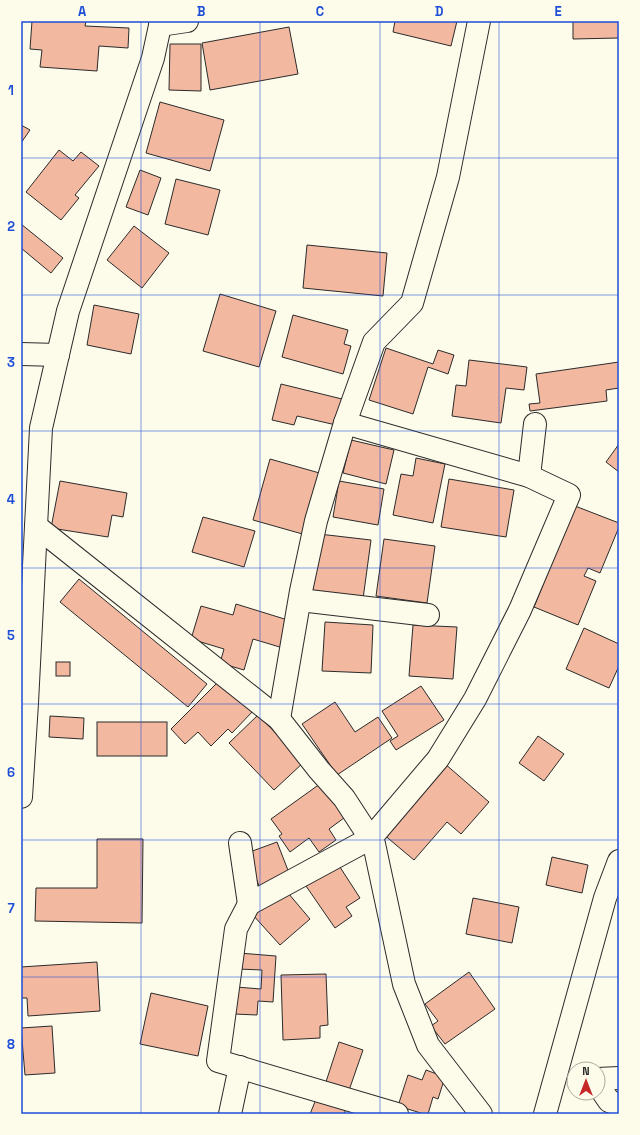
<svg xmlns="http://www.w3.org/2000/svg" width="640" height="1135" viewBox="0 0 640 1135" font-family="'Space Grotesk',sans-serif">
<rect width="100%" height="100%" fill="#fdfbea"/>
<g fill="#f2b8a0" stroke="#2b2b2b">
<path d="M32 21H86L85 26 129 28 128 48 99 46 97 71 40 67 42 50 30 49Z"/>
<path d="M395 21H457L451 46 393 32Z"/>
<path d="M573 21H619V38L573 39Z"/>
<path d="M289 27 298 74 210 90 202 43Z"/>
<path d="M170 44H201V91L169 90Z"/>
<path d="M160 102 224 120 210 171 146 153Z"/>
<path d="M21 125 30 130 21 143Z"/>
<path d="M59 150 73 161 81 152 99 166 75 195 79 198 61 220 26 192Z"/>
<path d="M140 170 161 178 148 215 126 207Z"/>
<path d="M176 179 220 190 208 235 165 224Z"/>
<path d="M21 224 63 258 51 273 21 248Z"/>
<path d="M134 226 169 253 142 288 107 260Z"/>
<path d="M307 245 387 253 383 296 303 288Z"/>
<path d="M220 294 276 311 259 367 203 351Z"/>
<path d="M94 305 139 314 131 354 87 345Z"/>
<path d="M293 315 348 330 344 344 351 346 343 374 282 357Z"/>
<path d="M386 348 433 364 438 350 454 355 448 374 428 367 413 414 369 400Z"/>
<path d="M469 360 527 367 524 390 506 388 501 423 452 416 456 385 466 386Z"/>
<path d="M619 362V388L606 390 607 401 530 411 529 404 540 403 536 374Z"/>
<path d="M281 384 342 399 336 425 297 416 294 425 272 420Z"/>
<path d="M351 440 394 450 386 484 343 473Z"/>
<path d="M619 444V472L606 462Z"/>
<path d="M416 458 445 464 433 523 393 515 401 474 413 476Z"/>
<path d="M270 459 323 474 306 535 253 520Z"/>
<path d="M449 479 514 490 506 537 441 527Z"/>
<path d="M60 481 127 493 123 517 112 515 108 537 51 528Z"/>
<path d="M339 481 384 489 378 525 333 517Z"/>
<path d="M575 506 619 523V527L600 573 588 568 584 576 596 581 578 625 534 607Z"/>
<path d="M203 517 255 531 244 567 192 552Z"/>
<path d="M319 534 371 540 363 599 311 593Z"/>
<path d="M384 539 435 546 427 603 376 596Z"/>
<path d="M79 579 207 684 188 707 60 602Z"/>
<path d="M236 604 291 621 283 648 253 639 244 670 220 663 224 649 191 639 201 606 233 615Z"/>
<path d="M325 622 373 625 371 673 322 671Z"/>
<path d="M413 625 457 627 453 679 409 676Z"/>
<path d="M584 628 619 644V666L609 688 566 669Z"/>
<rect x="56" y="662" width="14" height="14"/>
<path d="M221 679 253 711 232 733 228 729 211 746 198 732 185 744 171 729Z"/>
<path d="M421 686 444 720 396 750 390 741 398 736 382 711Z"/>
<path d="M335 702 355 732 378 717 392 738 337 775 302 724Z"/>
<path d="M258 715 304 762 274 790 229 743Z"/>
<path d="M50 716 84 718 83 739 49 737Z"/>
<rect x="97" y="722" width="70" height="34"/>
<path d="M538 736 564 754 544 781 519 763Z"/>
<path d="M444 763 489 802 461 834 447 822 414 860 383 834Z"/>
<path d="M324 781 348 815 329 829 336 840 319 852 309 838 290 852 279 836 282 834 271 819Z"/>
<path d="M97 839H143L142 923 35 921 36 888H97Z"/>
<path d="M277 842 291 878 260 889 247 853Z"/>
<path d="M552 857 588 865 582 893 546 885Z"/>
<path d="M338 864 360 898 346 907 352 916 335 928 306 886Z"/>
<path d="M283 887 310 919 280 945 252 914Z"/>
<path d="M473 898 519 907 512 943 466 934Z"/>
<path d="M239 953 276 956 273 1002 258 1001 257 1015 234 1014 236 987 261 989 262 970 238 969Z"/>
<path d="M97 962 100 1011 28 1016 27 998H21V967Z"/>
<path d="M469 972 495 1009 445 1044 431 1026 438 1021 425 1004Z"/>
<path d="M326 974 328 1025 320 1026V1038L283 1040 281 975Z"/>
<path d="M151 993 208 1006 198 1056 140 1044Z"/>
<path d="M52 1026 55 1073 25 1075 21 1028Z"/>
<path d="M339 1042 363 1050 346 1099 323 1091Z"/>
<path d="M426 1070 445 1077 438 1099 433 1097 428 1114H424L398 1106 408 1075 422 1080Z"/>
<path d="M319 1092 348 1104 344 1114H310Z"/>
</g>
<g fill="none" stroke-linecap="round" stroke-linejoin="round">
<defs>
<g id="minor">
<path d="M160 25 187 21"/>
<path d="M21 354 58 355"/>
<path d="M345 423 529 476 535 424"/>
<path d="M36 526 279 719 319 770 344 798 374 844 404 984 428 1045 481 1114"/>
<path d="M300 600 428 615"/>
<path d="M279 719 301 591 316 521 345 423 374 342 412 303 448 177 479 21"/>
<path d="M240 843 249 904 371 838 438 759 475 699 520 610 569 495 529 476"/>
<path d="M249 904 236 929 218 1061 397 1114"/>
<path d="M598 1079 619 1078"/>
<path d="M598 1085 609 1101 619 1105"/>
<path d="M230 1114 240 1067"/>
<path d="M545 1114 605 898 619 861"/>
</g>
<path id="tertiary" d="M21 797 27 703 41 428 68 311 153 58 161 21"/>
</defs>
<use href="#minor" stroke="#2b2b2b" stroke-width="24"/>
<use href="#tertiary" stroke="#2b2b2b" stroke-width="24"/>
<use href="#minor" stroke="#fdfbea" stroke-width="22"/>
<use href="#tertiary" stroke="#fdfbea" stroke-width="22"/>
</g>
<path fill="none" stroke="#1d4ed8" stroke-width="1" stroke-opacity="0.55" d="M141 21V1114M260 21V1114M380 21V1114M499 21V1114M21 158H619M21 295H619M21 431H619M21 568H619M21 704H619M21 840H619M21 977H619"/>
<rect width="640" height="1135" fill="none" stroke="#fdfbea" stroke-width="44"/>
<g transform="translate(586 1081)"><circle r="19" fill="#fdfbea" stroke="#a9a89e"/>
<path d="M0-3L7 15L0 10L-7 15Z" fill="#c62828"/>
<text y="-6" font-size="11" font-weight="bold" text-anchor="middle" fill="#2b2b2b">N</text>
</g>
<rect x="22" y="22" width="596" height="1091" fill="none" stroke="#1d4ed8" stroke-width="1.5"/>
<g font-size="13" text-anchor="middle" font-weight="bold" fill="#1d4ed8">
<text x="82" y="16">A</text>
<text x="201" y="16">B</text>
<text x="320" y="16">C</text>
<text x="439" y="16">D</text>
<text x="558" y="16">E</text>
<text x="11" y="95">1</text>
<text x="11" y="231">2</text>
<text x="11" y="367">3</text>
<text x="11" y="504">4</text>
<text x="11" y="640">5</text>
<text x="11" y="777">6</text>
<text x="11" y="913">7</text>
<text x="11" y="1049">8</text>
</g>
</svg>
